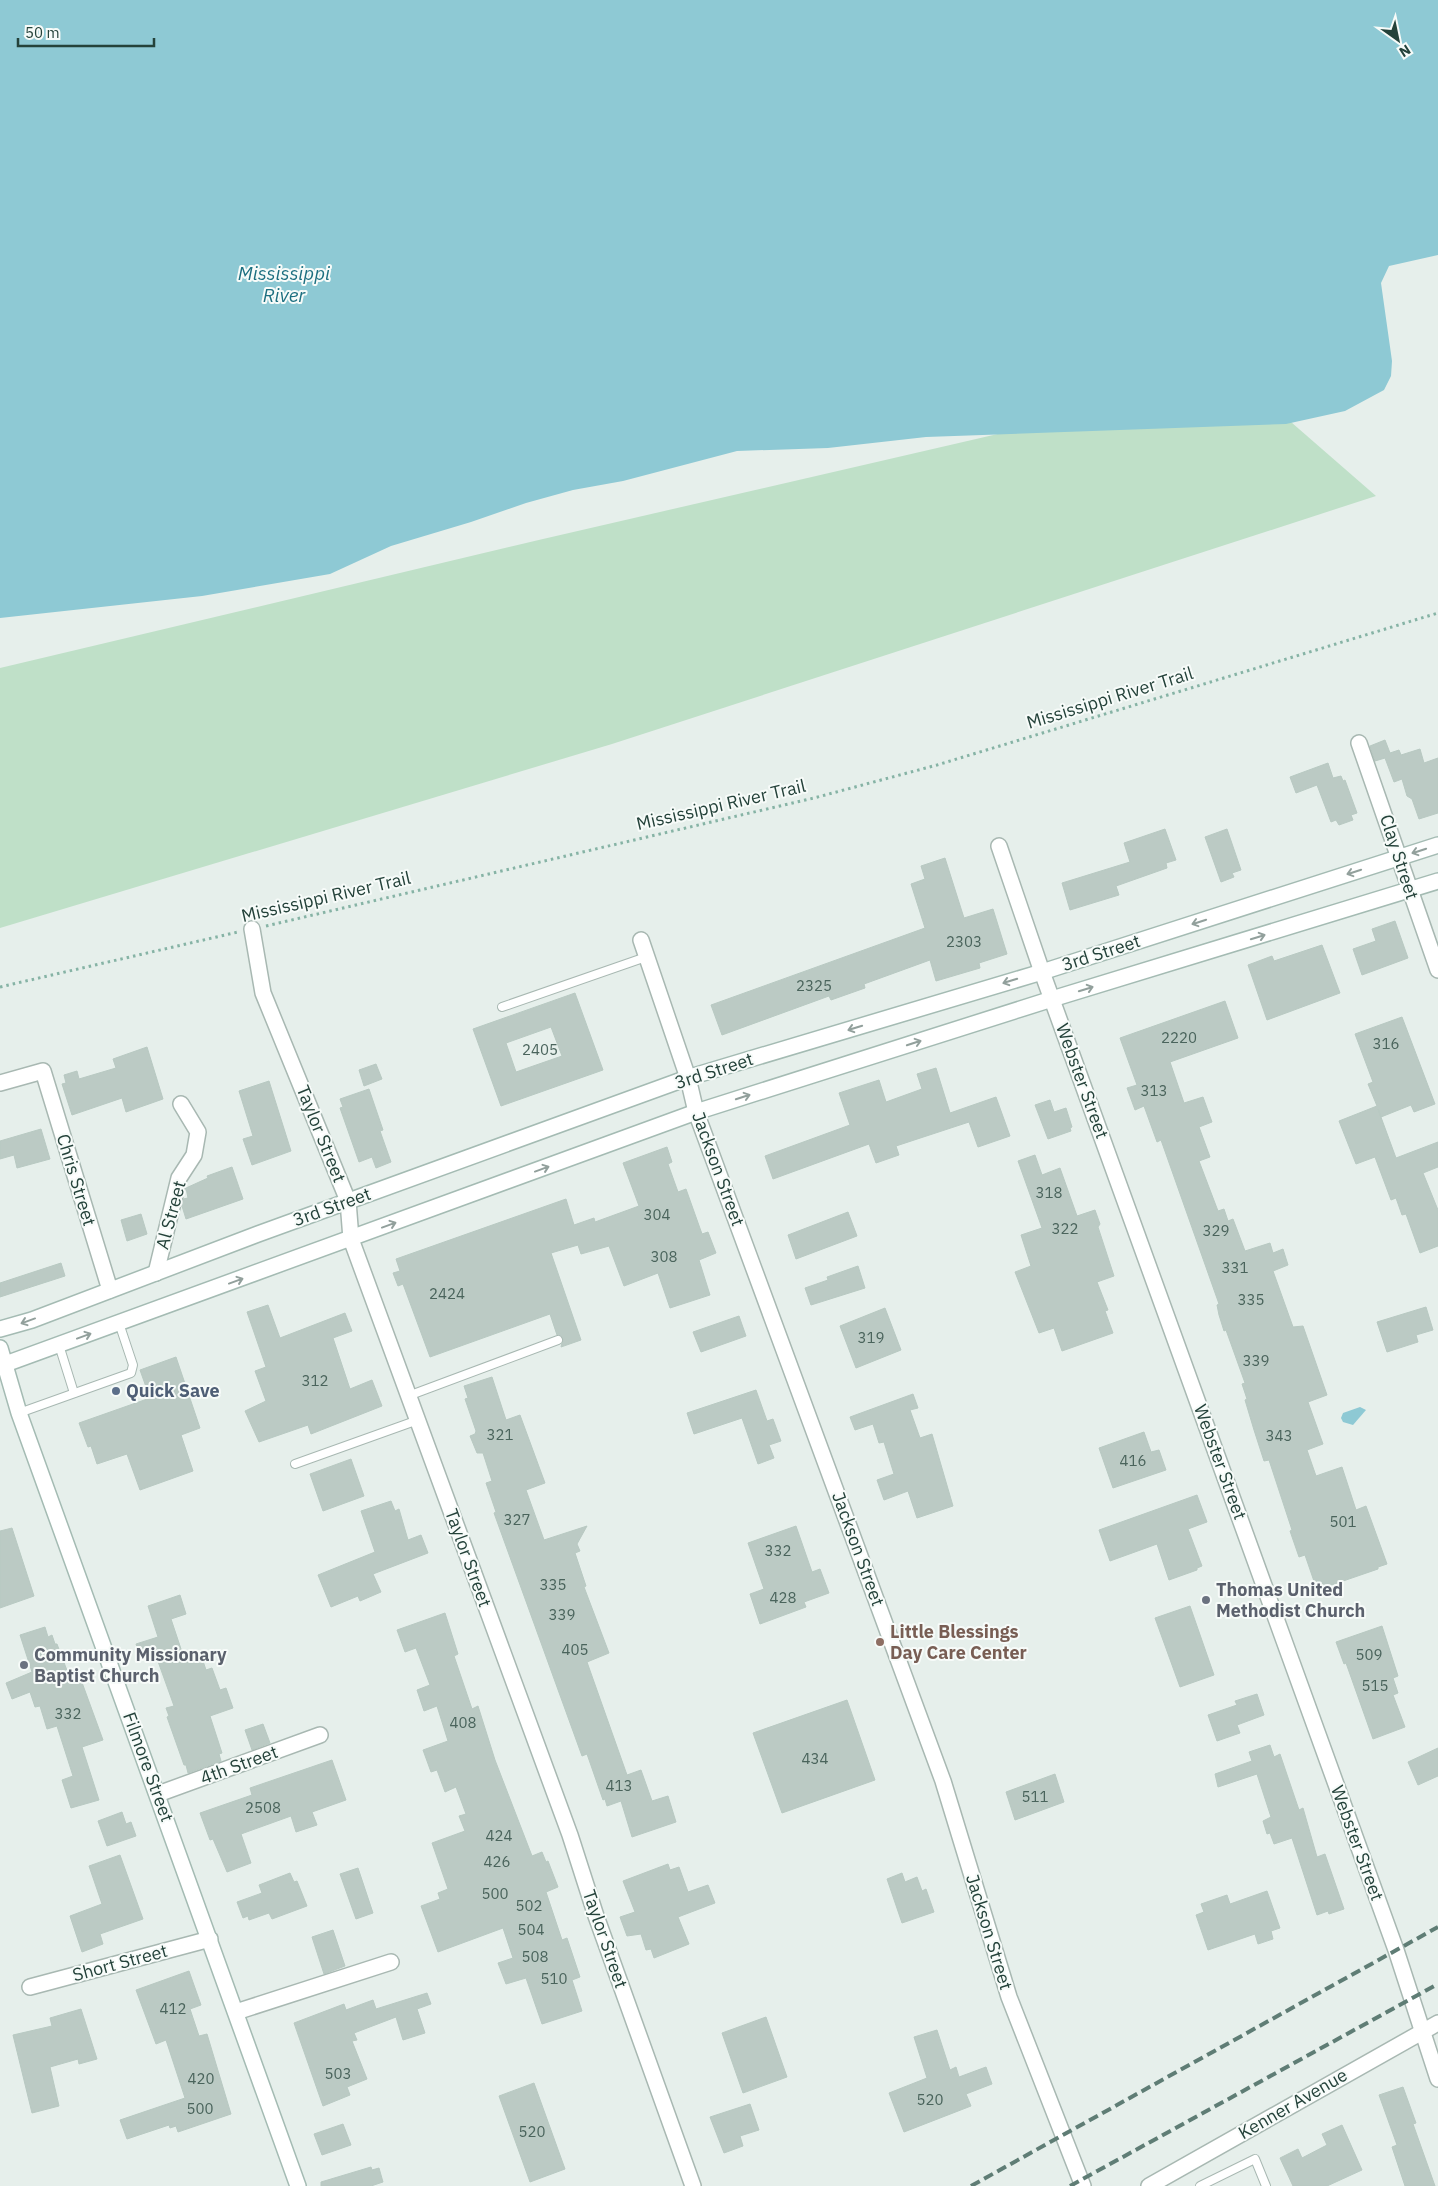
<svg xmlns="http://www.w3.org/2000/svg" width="1438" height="2186" viewBox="0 0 1438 2186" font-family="'IBM Plex Sans',sans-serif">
<rect width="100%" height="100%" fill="#e6efeb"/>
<path fill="#bfe0c8" d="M1252 388 1376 496 612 744 0 928V668L543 539 1002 433Z"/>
<g fill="#8ec9d4">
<path d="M0 0H1438V255L1389 266 1381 283 1392 361 1391 376 1384 390 1345 411 1286 424 926 437 828 448 737 451 623 481 573 490 526 503 471 522 391 546 330 574 202 596 0 618Z"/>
<path d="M1360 1407 1366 1410 1353 1425 1343 1422 1341 1418 1343 1413Z"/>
</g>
<g fill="#bbcac4" stroke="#b8c9c2" fill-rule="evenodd">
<path d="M1385 740 1390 753 1399 750 1401 755 1420 749 1424 763 1438 758V813L1419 819 1412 799 1407 796 1402 779 1394 782 1385 758 1375 761 1370 746Z"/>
<path d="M1328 763 1333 778 1341 776 1343 781 1345 780 1357 813 1351 815 1353 820 1339 825 1336 820 1331 822 1317 785 1296 793 1290 777Z"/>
<path d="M1165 829 1176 860 1166 863 1167 868 1116 886 1119 895 1070 910 1062 883 1130 862 1124 843Z"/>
<path d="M1227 829 1241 870 1232 873 1234 877 1221 882 1205 837Z"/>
<path d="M945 858 964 918 993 909 1007 954 979 963 980 968 936 981 930 960 864 984 865 988 831 1000 829 996 722 1035 711 1005 925 928 911 884 925 879 921 866Z"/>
<path d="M1395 921 1408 958 1362 975 1353 949 1376 941 1372 929Z"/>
<path d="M1322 945 1340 993 1267 1020 1248 965 1272 956 1274 961Z"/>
<path d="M575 993 603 1070 501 1106 473 1029ZM551 1027 562 1056 516 1072 506 1043Z"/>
<path d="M1225 1001 1238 1038 1170 1062 1184 1103 1203 1097 1212 1122 1199 1127 1210 1157 1199 1161 1218 1211 1224 1209 1228 1221 1233 1219 1245 1251 1270 1243 1273 1253 1283 1249 1288 1265 1273 1271 1293 1327 1303 1326 1327 1395 1308 1402 1323 1444 1307 1450 1316 1476 1342 1467 1356 1510 1366 1506 1387 1564 1378 1567V1569L1317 1590 1305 1555 1299 1557 1290 1531 1292 1530 1269 1460 1264 1461 1254 1430 1245 1400 1247 1399 1242 1384 1245 1383 1226 1330 1224 1331 1219 1315 1217 1305 1219 1304 1161 1140 1157 1142 1144 1106 1135 1110 1127 1088 1137 1085 1120 1038Z"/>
<path d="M1402 1017 1435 1104 1414 1112 1411 1105 1381 1117 1378 1109 1396 1158 1438 1142V1167L1423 1173 1438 1210V1246L1420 1253 1406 1214 1402 1215 1396 1198 1391 1200 1375 1157 1356 1164 1339 1121 1377 1106 1368 1084 1373 1082 1355 1034Z"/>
<path d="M147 1047 163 1099 126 1112 122 1098 72 1115 62 1084 66 1083 64 1075 77 1071 79 1079 116 1068 113 1059Z"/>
<path d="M376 1064 382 1079 364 1086 359 1070Z"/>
<path d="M936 1068 950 1113 996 1097 1010 1136 978 1147 969 1122 896 1146 899 1155 876 1163 869 1144 773 1179 765 1156 850 1125 839 1093 879 1080 886 1102 922 1089 917 1074Z"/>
<path d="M269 1081 291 1151 252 1165 243 1139 253 1136 239 1091Z"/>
<path d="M369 1089 383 1130 380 1131 391 1162 376 1168 372 1157 359 1162 340 1108 343 1107 340 1099Z"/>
<path d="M1050 1100 1054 1112 1066 1108 1072 1127 1070 1128 1071 1131 1048 1139 1035 1105Z"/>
<path d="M41 1129 50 1159 17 1168 14 1155 0 1159V1141Z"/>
<path d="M667 1147 672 1162 668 1164 678 1192 686 1189 702 1234 708 1232 716 1253 699 1260 710 1295 670 1308 658 1273 624 1286 609 1246 581 1254 578 1245 551 1253 581 1340 561 1347 563 1339 557 1335 550 1314 430 1357 403 1284 398 1286 393 1273 400 1271 396 1259 566 1199 574 1225 594 1218 595 1222 639 1206 623 1163Z"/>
<path d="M1035 1155 1042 1175 1060 1168 1077 1216 1095 1210 1100 1224 1098 1227 1114 1276 1097 1282 1108 1310 1105 1311 1113 1333 1062 1351 1054 1328 1039 1333 1015 1272 1031 1266 1021 1235 1042 1228 1018 1161Z"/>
<path d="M232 1167 243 1199 186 1219 182 1206 183 1199 188 1198 186 1188 208 1178 207 1176Z"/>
<path d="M848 1212 857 1236 796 1259 788 1235Z"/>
<path d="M141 1214 147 1234 127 1241 121 1220Z"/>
<path d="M61 1263 65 1276 0 1297V1283Z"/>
<path d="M858 1266 865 1288 811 1305 805 1288 828 1280 827 1277Z"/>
<path d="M268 1305 280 1338 345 1313 352 1331 333 1338 350 1389 372 1380 382 1406 311 1434 308 1425 259 1442 245 1411 266 1401 255 1371 266 1367 247 1312Z"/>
<path d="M1426 1307 1433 1330 1416 1335 1418 1342 1387 1352 1377 1322Z"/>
<path d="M885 1308 901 1350 856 1368 840 1326Z"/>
<path d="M739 1316 746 1336 701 1352 693 1332Z"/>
<path d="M176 1357 200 1428 181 1435 193 1471 140 1490 127 1454 97 1464 91 1446 88 1447 79 1423 150 1398 140 1370Z"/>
<path d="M492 1377 506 1420 520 1415 545 1483 526 1490 544 1540 587 1526 577 1544 580 1551 575 1553 586 1586 584 1587 609 1653 587 1662 627 1775 641 1770 652 1801 668 1796 676 1822 632 1837 621 1801 607 1806 605 1799 603 1800 587 1754 582 1756 494 1513 496 1512 486 1483 492 1481 483 1453H477L470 1436 475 1434 476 1431 465 1399 468 1398 464 1386Z"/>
<path d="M756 1390 767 1421 773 1419 781 1441 769 1445 774 1458 758 1464 742 1418 694 1434 687 1413Z"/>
<path d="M913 1394 918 1408 910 1410 920 1438 932 1434 953 1506 917 1518 908 1491 884 1500 877 1480 894 1474 884 1442 879 1443 873 1424 855 1430 850 1417Z"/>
<path d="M1144 1432 1151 1452 1159 1450 1166 1470 1113 1488 1099 1448Z"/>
<path d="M351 1459 364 1496 323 1511 310 1474Z"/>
<path d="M1197 1495 1207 1522 1188 1529 1202 1566 1197 1568V1570L1169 1580 1157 1544 1110 1561 1099 1530Z"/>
<path d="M391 1501 395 1511 399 1509 408 1540 421 1535 428 1553 373 1574 381 1592 360 1601 358 1596 331 1607 318 1575 375 1552 361 1511Z"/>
<path d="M796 1526 812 1572 820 1569 829 1593 804 1602 806 1607 760 1624 750 1594 764 1589 748 1543Z"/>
<path d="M12 1528 34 1596 0 1608V1531Z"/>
<path d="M180 1595 186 1614 171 1619 185 1661 201 1655 206 1670 212 1668 220 1690 226 1688 233 1708 210 1716 222 1753 219 1754 221 1761 188 1773 186 1765H184L167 1717 169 1716 166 1708 174 1706 155 1653 141 1658 136 1644 158 1637 148 1606Z"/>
<path d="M1190 1606 1214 1675 1180 1687 1155 1618Z"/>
<path d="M445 1613 458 1654 454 1656 472 1709 478 1706 495 1760 532 1856 542 1852 546 1862 548 1861 558 1887 546 1892 562 1940 567 1938 580 1977 572 1980 582 2011 542 2024 526 1978 506 1984 498 1963 513 1958 503 1928 438 1952 421 1906 440 1899 438 1893 448 1889 432 1843 465 1831 459 1816 466 1814 456 1787 445 1792 437 1770 431 1772 423 1750 448 1741 437 1706 424 1711 417 1690 430 1685 416 1648 405 1652 397 1630Z"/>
<path d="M1382 1626 1398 1676 1393 1678 1398 1693 1393 1695 1405 1727 1373 1739 1346 1663 1344 1664 1336 1642Z"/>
<path d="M45 1627 48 1637 52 1635 55 1644H57L71 1681 80 1677 103 1740 82 1747 99 1800 71 1808 62 1780 73 1776 57 1726 47 1729 40 1706 35 1707 30 1692 12 1699 6 1683 32 1672 20 1635Z"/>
<path d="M1257 1694 1264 1715 1237 1725 1240 1733 1217 1741 1208 1715 1237 1705 1235 1701Z"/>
<path d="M847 1700 875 1780 782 1813 753 1733Z"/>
<path d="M263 1724 270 1743 252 1750 245 1730Z"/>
<path d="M1270 1745 1274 1757 1280 1754 1299 1810 1303 1808 1317 1857 1325 1854 1344 1909 1329 1914 1328 1911 1317 1915 1292 1838 1274 1844 1270 1833 1267 1834 1263 1821 1271 1817 1257 1774 1218 1787 1215 1774 1252 1761 1249 1752Z"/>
<path d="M1438 1748V1776L1418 1785 1408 1762Z"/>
<path d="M332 1760 346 1800 312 1812 317 1825 296 1832 291 1816 241 1834 251 1863 227 1872 213 1839 210 1840 200 1813 252 1795 250 1788Z"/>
<path d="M1055 1774 1064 1802 1015 1820 1006 1792Z"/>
<path d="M122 1812 126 1824 131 1822 136 1836 107 1846 98 1821Z"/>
<path d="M120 1855 143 1919 100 1934 103 1944 82 1952 70 1916 102 1904 89 1866Z"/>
<path d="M668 1864 670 1870 679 1867 688 1892 708 1885 715 1903 678 1917 689 1944 654 1958 651 1949 646 1950 641 1934 627 1936 620 1917 635 1912 623 1881Z"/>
<path d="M358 1868 373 1913 356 1919 340 1874Z"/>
<path d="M290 1873 294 1882 297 1881 307 1906 272 1919 269 1913 249 1920 248 1916 243 1918 237 1902 262 1893 259 1885Z"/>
<path d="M902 1873 905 1882 917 1877 922 1891 926 1889 934 1912 902 1923 887 1879Z"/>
<path d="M1267 1891 1280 1928 1271 1931 1273 1939 1258 1944 1255 1934 1208 1950 1196 1915 1204 1912 1201 1904 1227 1895 1230 1904Z"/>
<path d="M333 1930 345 1966 324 1974 312 1937Z"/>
<path d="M189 1971 201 2005 190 2009 199 2036 207 2034 231 2114 178 2132 176 2126 170 2128 169 2125 127 2139 120 2120 185 2098 166 2040 156 2044 136 1990Z"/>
<path d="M427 1993 431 2004 417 2009 425 2033 403 2040 396 2017 354 2033 357 2040 352 2041 367 2079 347 2087 350 2095 323 2106 294 2023 344 2004 346 2010 373 2000 376 2009Z"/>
<path d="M81 2009 97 2059 79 2064 78 2059 50 2067 59 2106 32 2113 13 2035 52 2026 50 2018Z"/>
<path d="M766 2017 787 2077 743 2093 722 2033Z"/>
<path d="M937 2030 950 2070 956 2067 959 2077 986 2067 992 2084 966 2094 971 2106 904 2132 889 2093 927 2078 914 2037Z"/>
<path d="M534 2083 565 2169 530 2182 499 2096Z"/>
<path d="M1403 2087 1416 2123 1413 2124 1435 2186H1405L1392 2147 1397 2145 1379 2095Z"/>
<path d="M750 2104 759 2130 740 2136 743 2146 724 2153 710 2117Z"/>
<path d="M343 2124 351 2145 322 2155 314 2134Z"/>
<path d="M1342 2125 1362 2170 1327 2186H1293L1280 2158 1298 2149 1302 2158 1327 2145 1322 2134Z"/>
<path d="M371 2167 372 2170 379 2168 383 2182 371 2186H321V2182Z"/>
</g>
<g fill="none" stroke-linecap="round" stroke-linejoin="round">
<defs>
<g id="lane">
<path d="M502 1007 646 957"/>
<path d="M59 1345 74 1393"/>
<path d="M408 1396 558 1340"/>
<path d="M19 1413 131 1373 133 1365 119 1323"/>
<path d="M295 1464 418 1420"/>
<path d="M1200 2186 1255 2159 1266 2186"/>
</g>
<g id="street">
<path d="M1359 743 1438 970"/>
<path d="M999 846 1042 972 1396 1950 1438 2079"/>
<path d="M252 929 263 993 348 1201 351 1239 570 1835 596 1916 693 2186"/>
<path d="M641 940 688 1078 696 1112 943 1781 1009 1997 1083 2186"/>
<path d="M0 1083 43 1071 110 1290"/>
<path d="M156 1273 179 1178 194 1155 198 1132 181 1104"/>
<path d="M158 1794 320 1735"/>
<path d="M30 1987 210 1939"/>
<path d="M236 2012 391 1962"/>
<path d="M1149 2186 1438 2023"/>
</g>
<g id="secondary">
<path d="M0 1329 32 1320 258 1234 690 1077 1042 972 1438 845"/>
<path d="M0 1348 19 1413 298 2186"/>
<path d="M0 1366 696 1112 1052 999 1438 881"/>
</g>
</defs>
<use href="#lane" stroke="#a8b8b2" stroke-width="10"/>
<use href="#street" stroke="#a8b8b2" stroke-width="18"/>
<use href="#secondary" stroke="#a4bbb3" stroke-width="18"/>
<g stroke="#86b3a5" stroke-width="3" stroke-dasharray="2.5 4" stroke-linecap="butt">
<path d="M266 926 814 798 937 765 1438 613"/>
<path d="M0 987 238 932"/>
</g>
<use href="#lane" stroke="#fff" stroke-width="8"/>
<use href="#street" stroke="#fff" stroke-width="15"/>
<use href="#secondary" stroke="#fff" stroke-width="15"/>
<g stroke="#5f7d75" stroke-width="4" stroke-dasharray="10 5" stroke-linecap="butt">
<path d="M971 2186 1438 1927"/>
<path d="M1070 2186 1438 1984"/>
</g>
</g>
<defs><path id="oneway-shaft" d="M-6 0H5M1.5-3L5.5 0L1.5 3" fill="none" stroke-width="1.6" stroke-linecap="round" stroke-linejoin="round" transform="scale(1.25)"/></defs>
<g stroke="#92a09c">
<use href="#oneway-shaft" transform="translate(1419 851) rotate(162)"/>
<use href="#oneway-shaft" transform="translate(1354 872) rotate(162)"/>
<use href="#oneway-shaft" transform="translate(1199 922) rotate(162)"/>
<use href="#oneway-shaft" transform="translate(1258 937) rotate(-17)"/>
<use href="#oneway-shaft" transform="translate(1010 981) rotate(163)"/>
<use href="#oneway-shaft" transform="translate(1086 989) rotate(-17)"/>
<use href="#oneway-shaft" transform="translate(855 1028) rotate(163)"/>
<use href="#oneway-shaft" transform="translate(914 1043) rotate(-18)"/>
<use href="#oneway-shaft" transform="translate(743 1097) rotate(-18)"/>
<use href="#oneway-shaft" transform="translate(542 1169) rotate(-20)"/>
<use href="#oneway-shaft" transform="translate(389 1225) rotate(-20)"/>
<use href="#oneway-shaft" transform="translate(236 1281) rotate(-20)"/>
<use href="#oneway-shaft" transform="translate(28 1321) rotate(160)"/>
<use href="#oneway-shaft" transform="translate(84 1336) rotate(-20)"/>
</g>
<circle fill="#5c6f8a" stroke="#f7fbf9" stroke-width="2" cx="116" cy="1391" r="5"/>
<g fill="#6b7280" stroke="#f7fbf9" stroke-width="2">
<circle cx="1206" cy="1600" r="5"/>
<circle cx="24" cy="1665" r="5"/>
</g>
<circle fill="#8d6e63" stroke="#f7fbf9" stroke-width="2" cx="880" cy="1642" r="5"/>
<g text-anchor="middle" stroke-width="4" stroke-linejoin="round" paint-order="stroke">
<g font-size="15" fill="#4a645c">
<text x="964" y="947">2303</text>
<text x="814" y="991">2325</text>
<text x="1179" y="1043">2220</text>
<text x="1386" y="1049">316</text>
<text x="540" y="1055">2405</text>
<text x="1154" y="1096">313</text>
<text x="1049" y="1198">318</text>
<text x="657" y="1220">304</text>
<text x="1065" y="1234">322</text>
<text x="1216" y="1236">329</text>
<text x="664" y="1262">308</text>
<text x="1235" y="1273">331</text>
<text x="447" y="1299">2424</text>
<text x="1251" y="1305">335</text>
<text x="871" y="1343">319</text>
<text x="1256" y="1366">339</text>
<text x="315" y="1386">312</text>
<text x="500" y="1440">321</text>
<text x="1279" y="1441">343</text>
<text x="1133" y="1466">416</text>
<text x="517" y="1525">327</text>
<text x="1343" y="1527">501</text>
<text x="778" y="1556">332</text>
<text x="553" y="1590">335</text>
<text x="783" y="1603">428</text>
<text x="562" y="1620">339</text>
<text x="575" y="1655">405</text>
<text x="1369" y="1660">509</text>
<text x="1375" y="1691">515</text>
<text x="68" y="1719">332</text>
<text x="463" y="1728">408</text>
<text x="815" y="1764">434</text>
<text x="619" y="1791">413</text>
<text x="1035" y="1802">511</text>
<text x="263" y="1813">2508</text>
<text x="499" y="1841">424</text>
<text x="497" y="1867">426</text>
<text x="495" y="1899">500</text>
<text x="529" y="1911">502</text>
<text x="531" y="1935">504</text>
<text x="535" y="1962">508</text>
<text x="554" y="1984">510</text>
<text x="173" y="2014">412</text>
<text x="338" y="2079">503</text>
<text x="201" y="2084">420</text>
<text x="930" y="2105">520</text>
<text x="200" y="2114">500</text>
<text x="532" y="2137">520</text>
</g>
<g font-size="18" fill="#24423a" stroke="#f7fbf9">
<text transform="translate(1110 698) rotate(-17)" y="6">Mississippi River Trail</text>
<text transform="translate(721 805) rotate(-13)" y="6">Mississippi River Trail</text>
<text transform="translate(1399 857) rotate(72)" y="6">Clay Street</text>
<text transform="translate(326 897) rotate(-13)" y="6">Mississippi River Trail</text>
<text transform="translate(1101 953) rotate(-18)" y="6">3rd Street</text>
<text transform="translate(714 1071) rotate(-18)" y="6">3rd Street</text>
<text transform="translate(1082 1081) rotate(70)" y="6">Webster Street</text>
<text transform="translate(321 1134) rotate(68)" y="6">Taylor Street</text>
<text transform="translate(718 1169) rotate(70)" y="6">Jackson Street</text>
<text transform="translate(76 1180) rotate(73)" y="6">Chris Street</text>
<text transform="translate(332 1207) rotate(-20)" y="6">3rd Street</text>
<text transform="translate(171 1215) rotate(-75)" y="6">Al Street</text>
<text transform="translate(1220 1462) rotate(70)" y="6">Webster Street</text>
<text transform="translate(858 1549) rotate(70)" y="6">Jackson Street</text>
<text transform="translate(468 1558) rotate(70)" y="6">Taylor Street</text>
<text transform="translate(239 1765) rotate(-20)" y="6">4th Street</text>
<text transform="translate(148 1767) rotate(70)" y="6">Filmore Street</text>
<text transform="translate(1357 1843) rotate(70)" y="6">Webster Street</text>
<text transform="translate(989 1932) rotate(73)" y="6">Jackson Street</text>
<text transform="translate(605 1939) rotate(71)" y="6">Taylor Street</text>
<text transform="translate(120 1963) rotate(-15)" y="6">Short Street</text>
<text transform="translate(1293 2104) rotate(-30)" y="6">Kenner Avenue</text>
</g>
<g font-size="18" font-weight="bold" fill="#4e5e75" stroke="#f7fbf9" text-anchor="start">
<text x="126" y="1397">Quick Save</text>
</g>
<g font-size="18" font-weight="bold" fill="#5b616d" stroke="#f7fbf9" text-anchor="start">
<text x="1216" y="1596">Thomas United<tspan x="1216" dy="21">Methodist Church</tspan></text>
<text x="34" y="1661">Community Missionary<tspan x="34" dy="21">Baptist Church</tspan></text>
</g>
<g font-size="18" font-weight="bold" fill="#785e54" stroke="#f7fbf9" text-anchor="start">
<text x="890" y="1638">Little Blessings<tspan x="890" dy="21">Day Care Center</tspan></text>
</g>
<g font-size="19" font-style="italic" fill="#1c6f80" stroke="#f7fbf9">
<text x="284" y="280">Mississippi<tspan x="284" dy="22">River</tspan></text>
</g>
</g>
<g transform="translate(1398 40) rotate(147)" stroke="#f7fbf9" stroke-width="4" paint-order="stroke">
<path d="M0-4L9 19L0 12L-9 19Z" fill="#24423a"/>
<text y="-8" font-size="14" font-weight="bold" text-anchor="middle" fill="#24423a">N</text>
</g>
<path d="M18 38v8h136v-8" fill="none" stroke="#24423a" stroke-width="2.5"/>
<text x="25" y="38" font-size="15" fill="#24423a" stroke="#f7fbf9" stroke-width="4" paint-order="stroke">50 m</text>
</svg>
